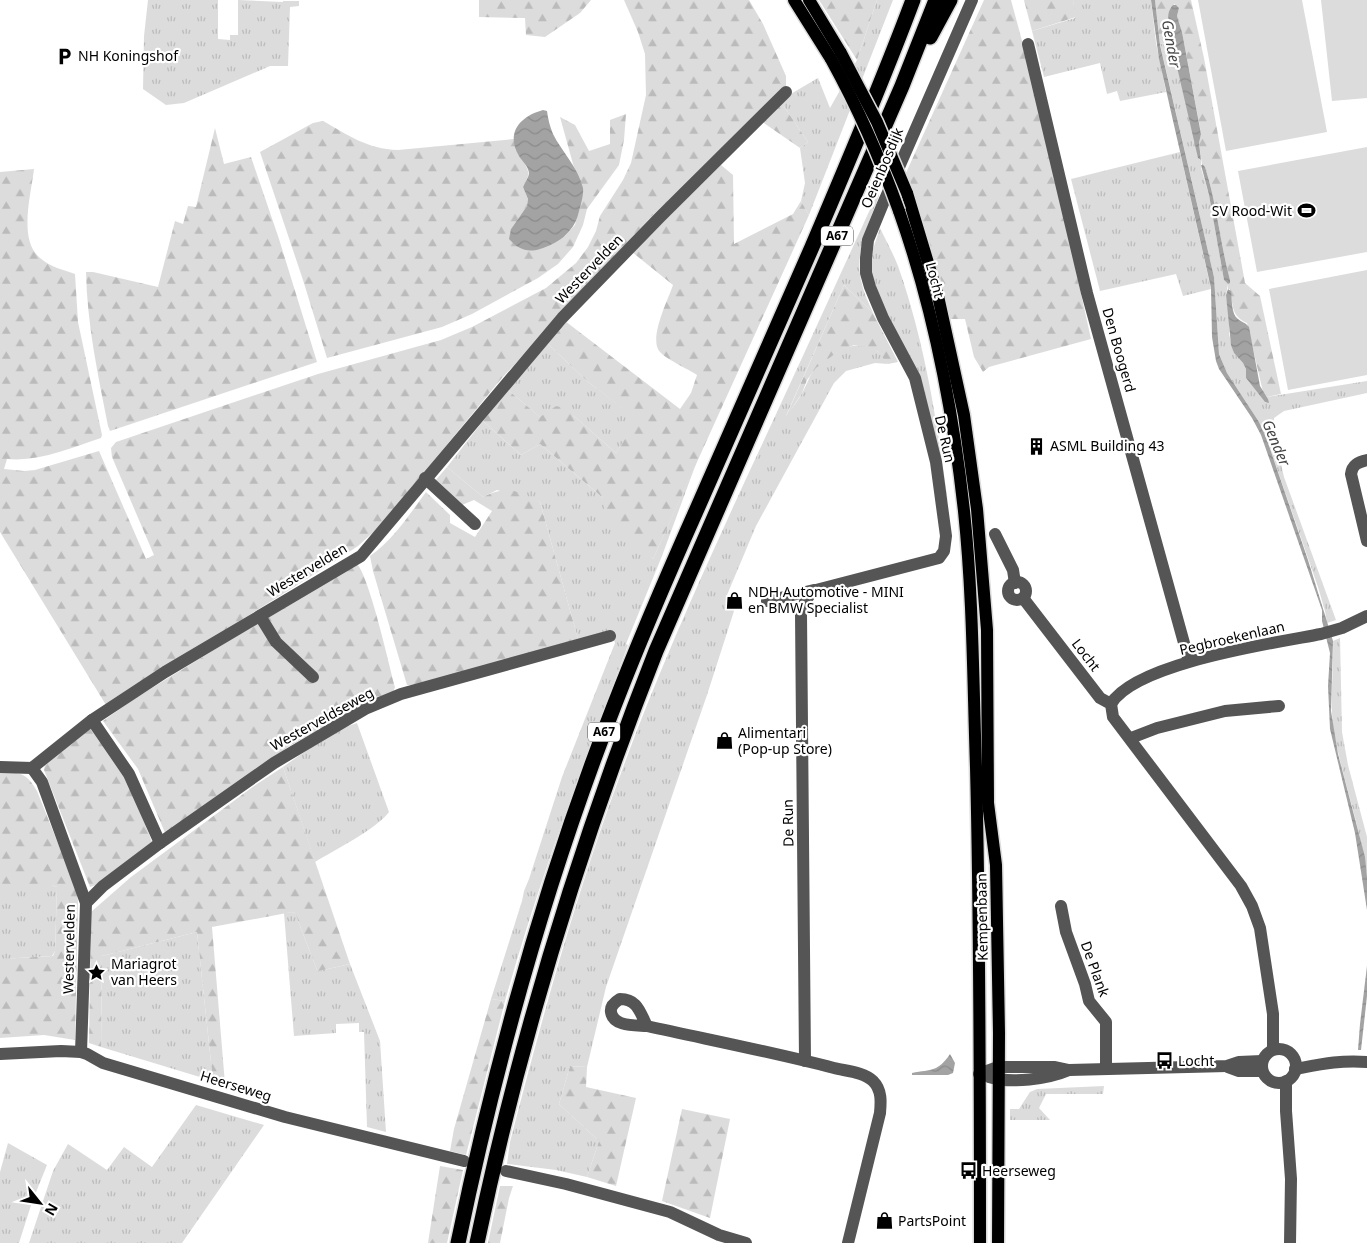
<svg xmlns="http://www.w3.org/2000/svg" width="1367" height="1243" viewBox="0 0 1367 1243" font-family="'Noto Sans',sans-serif">
<defs>
<pattern id="grass-tufts" width="24" height="20" patternUnits="userSpaceOnUse" patternTransform="scale(1.25)"><rect width="24" height="20" fill="#dcdcdc"/><path d="M3 7l-1-3M5 7V3M7 7l1-3M15 17l-1-3M17 17v-4M19 17l1-3" fill="none" stroke="#bbb"/></pattern>
<pattern id="forest-firs" width="22" height="20" patternUnits="userSpaceOnUse" patternTransform="scale(1.25)"><rect width="22" height="20" fill="#dcdcdc"/><path d="M5 1l3.5 6h-7zM16 11l3.5 6h-7z" fill="#bbb"/></pattern>
<pattern id="water-waves" width="16" height="10" patternUnits="userSpaceOnUse" patternTransform="scale(1.25)"><rect width="16" height="10" fill="#a3a3a3"/><path d="M0 5q4-4 8 0t8 0" fill="none" stroke="#8b8b8b"/></pattern>
</defs>
<rect width="100%" height="100%" fill="#fff"/>
<g fill="url(#grass-tufts)">
<path d="M148 0H218V39L230 40V35H238V0L283 2V1H299V6L290 7 288 66H270L184 103 166 105 143 89 144 36Z"/>
<path d="M877 0H893L809 215 801 201 805 183 800 148 808 142 781 102 789 95 818 78 830 108 857 60Z"/>
<path d="M1073 0H1151L1156 43 1166 92 1120 101 1117 91 1107 94 1100 63 1044 77 1032 31 1075 18Z"/>
<path d="M1172 43 1199 159 1201 160V168L1209 195 1224 280 1228 284 1226 295 1229 317V334L1234 353 1243 363 1246 369V378L1266 403 1268 399 1267 397 1367 381V393L1284 411 1274 418V434L1284 477 1336 620 1327 623 1325 611 1318 587 1266 437 1259 422 1227 373 1219 354 1214 277 1160 44Z"/>
<path d="M1180 152 1211 289 1183 296 1176 274 1100 291 1071 179Z"/>
<path d="M878 192 879 196C869 224 853 254 862 284 864 294 869 303 873 313L844 285 786 416C792 408 798 401 802 393 807 385 809 376 815 369 829 354 859 335 878 352 882 355 885 360 888 364L875 363 846 371 834 383 756 526 727 595 734 611 707 695 606 987 587 1067 570 1066 559 1104 599 1141 587 1177 556 1170 507 1164 510 1142C542 1018 576 894 621 773 657 674 701 577 745 481 790 385 834 288 878 192Z"/>
<path d="M880 228C886 241 893 253 898 266 925 342 937 422 948 502L920 376 881 303 870 270 873 249Z"/>
<path d="M547 343 588 382 638 419 616 453 574 416 556 406 541 418 508 390Z"/>
<path d="M483 421 521 455 540 444 603 498 653 559 697 461 662 556 626 644 628 645C583 763 539 880 505 1001L491 999 522 901 524 891 529 879 562 777 615 643 611 632 578 639 540 502 497 490 483 497 447 467Z"/>
<path d="M1340 638 1342 732 1348 765 1367 837V877C1361 828 1343 781 1334 733 1329 702 1334 672 1333 641Z"/>
<path d="M357 723 389 812C378 828 333 851 315 862L283 767 334 731Z"/>
<path d="M0 885H52L57 887 55 951 52 956 0 959Z"/>
<path d="M292 912 295 913 317 970 319 971 350 964 380 1041 386 1132 367 1127 364 1032H359V1023L336 1024V1033L294 1036 284 913Z"/>
<path d="M197 932 213 1081 101 1047 102 956Z"/>
<path d="M1104 1086 1103 1094H1046L1039 1108 1050 1120H1010V1109H1019L1030 1092 1037 1089Z"/>
<path d="M196 1105 264 1125 182 1243H29L53 1171 68 1144 107 1170 124 1147 152 1167Z"/>
<path d="M8 1143 47 1165 32 1202 19 1243H0V1172Z"/>
</g>
<g fill="url(#forest-firs)">
<path d="M479 0H591L580 13 545 37 526 35 525 18 479 17Z"/>
<path d="M624 0H749L763 24 786 76V86L780 95 651 217 501 379 380 526 358 546 340 558 106 705 0 532V172L34 169C31 195 18 240 40 258 50 267 64 270 75 274L78 322 102 435 101 438C70 448 40 462 7 459L4 469 24 471 35 470 99 451 146 559 154 555 112 457 111 448 116 442 318 374 441 340 472 327 546 288 576 263 588 247 596 231 600 216 623 180 631 163 646 95 645 54 638 32Z"/>
<path d="M819 0H877L857 60Z"/>
<path d="M984 0H1011L1040 108 1091 339 996 365 989 367 983 372 974 357 965 319H947L915 200 906 173Z"/>
<path d="M1024 0H1073L1076 17 1032 31Z"/>
<path d="M1155 0H1191L1204 58 1245 283 1260 296 1281 394 1267 397 1263 392 1247 323C1231 316 1233 305 1230 289H1228V284L1230 280C1220 243 1217 204 1205 167L1202 165 1199 143 1201 133 1182 32 1177 16 1179 8 1174 4 1168 19 1173 37 1172 43 1160 44Z"/>
<path d="M781 102 808 142 800 148 761 121Z"/>
<path d="M626 114 624 140 619 165 587 209 583 225 573 247 558 264 538 278 472 314 442 327 327 358 303 280 260 152 313 123 323 121C348 135 367 149 398 150L514 139C515 152 531 168 528 176 527 180 524 183 523 187L528 199 527 206 511 229 565 236 575 225 583 190 573 164 560 117 575 125 589 151 610 144V120Z"/>
<path d="M215 128 224 164 251 157 279 239 317 362 110 431 108 426C98 375 87 324 86 272H93L158 287 175 221 183 224 188 206 196 207Z"/>
<path d="M721 165 733 175 734 244 793 214 801 201 809 215 653 559 604 509 603 498 540 444 521 455 483 421 508 390 540 417 556 406 565 408 616 453 637 419 588 382 547 343 565 321 680 409 691 393 697 375C688 369 666 359 660 352 648 339 668 300 673 285L632 252Z"/>
<path d="M844 285 873 313 898 362 888 364 877 351 867 347 854 345 836 353 816 368 807 380 802 393 785 419Z"/>
<path d="M447 467 483 497C510 484 515 491 540 502L578 639 417 685H407L373 571 370 556C394 539 409 515 426 492L450 515V523L475 537 492 511 474 500 462 505 435 481Z"/>
<path d="M356 563C369 574 389 665 395 687L392 695 329 724 291 745 166 835 138 769 103 721 134 699Z"/>
<path d="M90 728 128 780 152 842 96 885 90 887 44 770 46 758Z"/>
<path d="M283 767 350 964 319 971 317 970 295 913 292 912 212 927 225 1084 213 1081 197 932 102 956 101 1047 89 1043 91 912 131 877 254 786Z"/>
<path d="M0 772C21 773 26 772 37 791L77 891 78 902 75 1040 44 1035 0 1038V959L53 956 55 951 57 887 52 885H0Z"/>
<path d="M491 999 505 1001 466 1155 450 1151 454 1129Z"/>
<path d="M570 1066 587 1067 586 1087 636 1098 616 1186 587 1177 599 1141 559 1104Z"/>
<path d="M682 1109 730 1119 710 1218 662 1201Z"/>
<path d="M440 1166 463 1170 447 1243H428Z"/>
<path d="M500 1186H513L509 1198 500 1243H488Z"/>
</g>
<g fill="#dcdcdc">
<path d="M1198 0H1302L1327 132 1226 151Z"/>
<path d="M1321 0H1367V98L1332 101Z"/>
<path d="M1367 147V252L1257 272 1238 171Z"/>
<path d="M1367 270V375L1288 390 1269 289Z"/>
</g>
<g fill="url(#water-waves)">
<path d="M1151 0H1155L1160 45 1214 277 1219 354 1227 373 1259 422 1266 437 1308 560 1333 641 1331 711 1338 754 1365 857 1367 877V910L1355 833 1330 729 1328 686 1330 653 1322 621V610L1261 435 1252 418 1219 369 1216 361 1212 337 1211 288 1159 59Z"/>
<path d="M1173 5H1176L1179 8 1177 16 1182 32 1201 134 1199 143 1201 160 1198 158 1177 67C1177 61 1176 60 1174 55 1172 50 1173 44 1172 39 1172 27 1163 16 1173 5Z"/>
<path d="M543 110 547 111C548 119 550 127 553 134 562 152 578 167 583 188 584 195 580 207 578 215 573 233 557 244 540 249 527 253 518 249 509 239L511 229 527 206 528 199 523 187C525 182 529 177 529 173 528 166 522 161 519 156 505 132 521 116 543 110Z"/>
<path d="M1201 165H1203L1205 167C1217 204 1220 243 1230 280V283L1228 284 1224 280 1209 195Z"/>
<path d="M1228 289 1231 291C1232 299 1231 314 1238 319 1243 323 1245 322 1249 327L1260 386 1268 399 1269 403 1265 402 1246 378V369L1243 363 1234 353 1231 345 1226 295Z"/>
<path d="M1367 966V996L1361 1050H1358L1360 1024Z"/>
<path d="M950 1054 955 1063 953 1073 948 1075H912V1073C932 1069 938 1072 950 1054Z"/>
</g>
<g fill="none" stroke-linecap="round" stroke-linejoin="round">
<defs>
<g id="major">
<path d="M794 0 831 59"/>
<path d="M809 0 841 53"/>
<path d="M907 193 938 296 964 415 977 509 987 630 988 803 996 865 999 1033 998 1243"/>
<path d="M899 211C933 307 953 410 964 511 973 596 973 682 976 767 980 926 980 1084 980 1243"/>
</g>
<g id="highway">
<path d="M930 37 950 0"/>
<path d="M458 1243C496 1060 546 880 614 706 640 639 668 574 697 509 735 422 774 334 812 247 847 165 882 83 913 0"/>
<path d="M477 1243C519 1041 580 844 656 651L902 86 936 0"/>
</g>
</defs>
<use href="#major" stroke="#dbdbdb" stroke-width="15"/>
<use href="#highway" stroke="#dbdbdb" stroke-width="18"/>
<g stroke="#555" stroke-width="12">
<path d="M1028 44 1087 293 1189 661"/>
<path d="M1367 460C1358 462 1352 465 1351 474L1367 541"/>
<path d="M425 478 475 524"/>
<path d="M995 534 1013 570 1015 583"/>
<circle cx="1017" cy="591" r="9"/>
<path d="M1023 598 1100 698 1111 704 1113 717 1241 886 1252 906 1260 928 1273 1014V1049"/>
<path d="M767 601 814 590"/>
<path d="M260 616 276 642 313 677"/>
<path d="M1111 704C1135 663 1274 643 1321 634L1342 628 1367 616"/>
<path d="M92 720 129 774 160 843"/>
<path d="M1131 738 1157 728 1225 711 1279 706"/>
<path d="M0 767 32 768 92 720 165 672 361 556 562 318 660 217 786 92"/>
<path d="M32 768 42 782 86 903 81 1052"/>
<path d="M86 903 103 886 160 843 274 763 365 709 401 694 610 636"/>
<path d="M1061 906 1066 932 1085 984 1089 1001 1106 1022V1069"/>
<path d="M647 1026C640 1013 638 999 620 999 615 1002 610 1006 611 1012 613 1027 636 1025 647 1026 710 1040 772 1052 834 1068 846 1071 864 1072 873 1081 882 1090 881 1102 880 1113L848 1243"/>
<circle cx="1279" cy="1066" r="17"/>
<path d="M0 1054 61 1051 81 1052 87 1054 103 1063 285 1117 464 1161"/>
<path d="M805 1061 801 614C804 603 806 596 816 590L939 558 944 551 946 536 936 462 915 378 883 318 870 287 866 273V258L868 240 882 206 972 0"/>
<path d="M1228 1067 1239 1071H1262"/>
<path d="M1295 1069C1322 1064 1340 1060 1367 1062"/>
<path d="M979 1074 998 1067H1055L1069 1070 1227 1066 1239 1062 1262 1061"/>
<path d="M989 1077C1011 1084 1048 1079 1069 1070"/>
<path d="M1286 1081V1111L1291 1179 1290 1243"/>
<path d="M506 1171 566 1184 670 1212 719 1235 746 1243"/>
</g>
<use href="#major" stroke="#000" stroke-width="12"/>
<use href="#highway" stroke="#000" stroke-width="15"/>
<defs>
<g id="major-bridge">
<path d="M841 53 877 122 907 193"/>
<path d="M831 59C858 108 880 158 899 211"/>
</g>
</defs>
<use href="#major-bridge" stroke="#dbdbdb" stroke-width="15" stroke-linecap="butt"/>
<use href="#major-bridge" stroke="#000" stroke-width="12"/>
</g>
<defs>
<symbol id="parking-bare" viewBox="-9 -9 18 18"><path d="M-3.5-5.5H1a3.5 3.5 0 0 1 0 7H-1V5.5H-3.5ZM-1-3.4V-.6H.8a1.4 1.4 0 0 0 0-2.8Z" fill="#000" stroke="#fff" stroke-width="2.5" paint-order="stroke"/></symbol>
<symbol id="stadium-bare" viewBox="-9 -9 18 18"><path d="M0-5a6.5 5 0 1 0 0 10a6.5 5 0 1 0 0-10ZM-3.5-1.8h7v3.6h-7Z" fill="#000" stroke="#fff" stroke-width="2.5" paint-order="stroke"/></symbol>
<symbol id="building-bare" viewBox="-9 -9 18 18"><path d="M-4-6H4V6H1V3H-1V6H-4ZM-2.5-4.3h1.7v1.8h-1.7ZM.8-4.3h1.7v1.8H.8ZM-2.5-1h1.7V.8h-1.7ZM.8-1h1.7V.8H.8Z" fill="#000" stroke="#fff" stroke-width="2.5" paint-order="stroke"/></symbol>
<symbol id="shop-bare" viewBox="-9 -9 18 18"><path d="M-5-2.5h2.3a2.7 3.5 0 0 1 5.4 0H5L5.5 6h-11ZM-1.5-2.5h3a1.5 2.3 0 0 0-3 0Z" fill="#000" stroke="#fff" stroke-width="2.5" paint-order="stroke"/></symbol>
<symbol id="sight-bare" viewBox="-9 -9 18 18"><path d="M0-6L1.8-2.2L6-1.7L2.9 1.2L3.7 5.4L0 3.3L-3.7 5.4L-2.9 1.2L-6-1.7L-1.8-2.2Z" fill="#000" stroke="#fff" stroke-width="2.5" paint-order="stroke"/></symbol>
<symbol id="bus-bare" viewBox="-9 -9 18 18"><path d="M-5-6H5V4H4V6H2V4H-2V6H-4V4H-5ZM-3.5-4V0h7V-4ZM-3.5 1.2v1.5H-2V1.2ZM2 1.2v1.5H3.5V1.2Z" fill="#000" stroke="#fff" stroke-width="2.5" paint-order="stroke"/></symbol>
</defs>
<g fill-rule="evenodd">
<use href="#parking-bare" x="52" y="44" width="25" height="25"/>
<use href="#stadium-bare" x="1294" y="198" width="25" height="25"/>
<use href="#building-bare" x="1024" y="434" width="25" height="25"/>
<use href="#shop-bare" x="722" y="588" width="25" height="25"/>
<use href="#shop-bare" x="712" y="728" width="25" height="25"/>
<use href="#sight-bare" x="84" y="960" width="25" height="25"/>
<use href="#bus-bare" x="1152" y="1048" width="25" height="25"/>
<use href="#bus-bare" x="956" y="1158" width="25" height="25"/>
<use href="#shop-bare" x="872" y="1208" width="25" height="25"/>
</g>
<g text-anchor="middle" stroke-width="4.5" stroke-linejoin="round" paint-order="stroke">
<g fill="#fff" stroke="#4c4c4c" stroke-width="1">
<rect x="821" y="226.5" width="32" height="19" rx="4"/>
<rect x="588" y="722.5" width="32" height="19" rx="4"/>
</g>
<g font-size="12" font-weight="bold" fill="#000">
<text x="837" y="240">A67</text>
<text x="604" y="736">A67</text>
</g>
<g font-size="14" fill="#000" stroke="#fff" text-anchor="start">
<text x="78" y="61">NH Koningshof</text>
<text x="1292" y="216" text-anchor="end">SV Rood-Wit</text>
<text x="1050" y="451">ASML Building 43</text>
<text x="748" y="597">NDH Automotive - MINI<tspan x="748" dy="16">en BMW Specialist</tspan></text>
<text x="738" y="738">Alimentari<tspan x="738" dy="16">(Pop-up Store)</tspan></text>
<text x="111" y="969">Mariagrot<tspan x="111" dy="16">van Heers</tspan></text>
<text x="1178" y="1066">Locht</text>
<text x="982" y="1176">Heerseweg</text>
<text x="898" y="1226">PartsPoint</text>
</g>
<g font-size="14" fill="#000" stroke="#fff">
<text transform="translate(882 168) rotate(-67)" y="5">Oeienbosdijk</text>
<text transform="translate(589 269) rotate(-46)" y="5">Westervelden</text>
<text transform="translate(935 280) rotate(75)" y="5">Locht</text>
<text transform="translate(1119 350) rotate(74)" y="5">Den Boogerd</text>
<text transform="translate(945 439) rotate(77)" y="5">De Run</text>
<text transform="translate(307 570) rotate(-31)" y="5">Westervelden</text>
<text transform="translate(1232 638) rotate(-13)" y="5">Pegbroekenlaan</text>
<text transform="translate(1086 655) rotate(52)" y="5">Locht</text>
<text transform="translate(322 719) rotate(-29)" y="5">Westerveldseweg</text>
<text transform="translate(788 823) rotate(-91)" y="5">De Run</text>
<text transform="translate(982 917) rotate(-91)" y="5">Kempenbaan</text>
<text transform="translate(69 949) rotate(-89)" y="5">Westervelden</text>
<text transform="translate(1095 969) rotate(70)" y="5">De Plank</text>
<text transform="translate(236 1086) rotate(17)" y="5">Heerseweg</text>
</g>
<g font-size="15" font-style="italic" fill="#444" stroke="#fff">
<text transform="translate(1171 44) rotate(80)" y="5">Gender</text>
<text transform="translate(1276 443) rotate(67)" y="5">Gender</text>
</g>
</g>
<g transform="translate(40 1203) rotate(120)" stroke="#ffffff" stroke-width="4" paint-order="stroke">
<path d="M0-4L9 19L0 12L-9 19Z" fill="#000000"/>
<text y="-8" font-size="14" font-weight="bold" text-anchor="middle" fill="#000000">N</text>
</g>
</svg>
